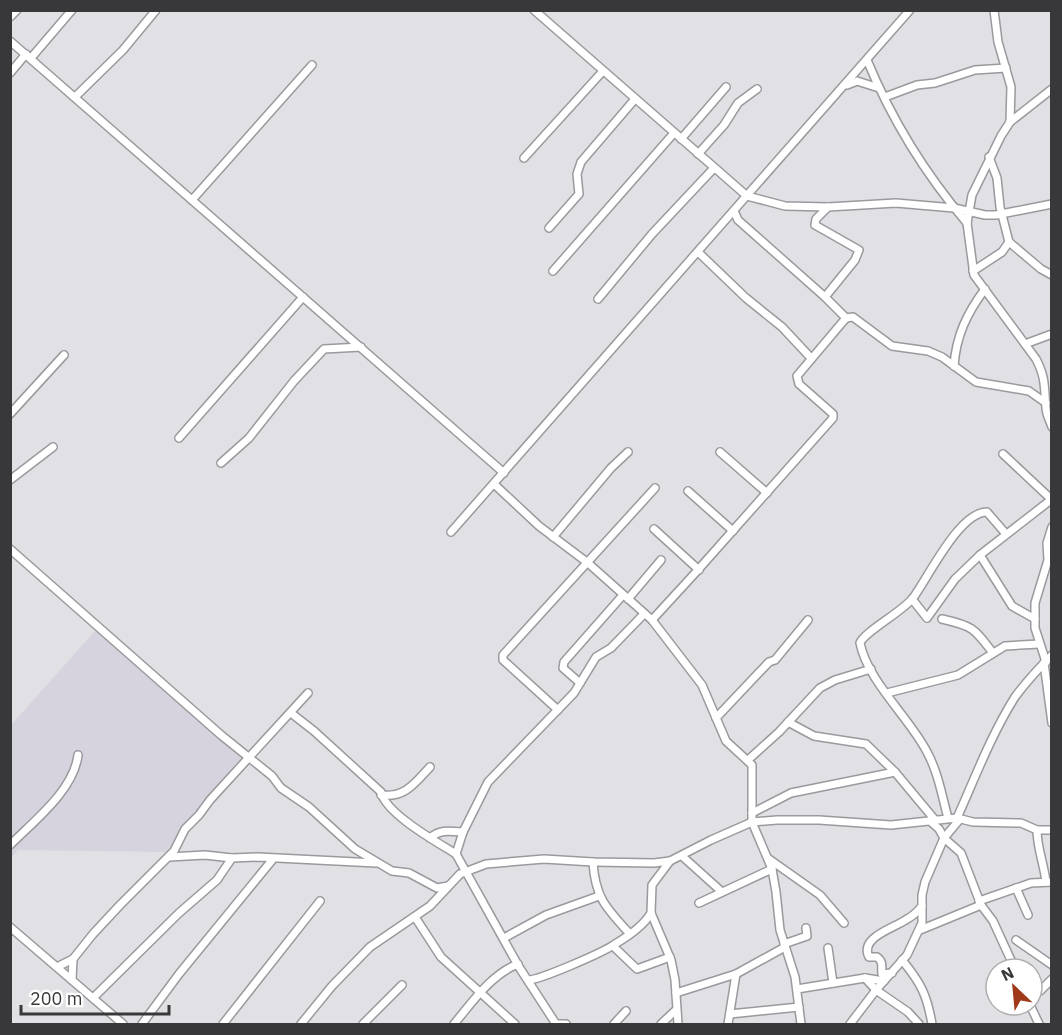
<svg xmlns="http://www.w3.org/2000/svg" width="1062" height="1035" viewBox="0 0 1062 1035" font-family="'IBM Plex Sans',sans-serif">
<rect width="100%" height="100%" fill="#e1e0e4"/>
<path fill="#d6d3de" d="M96 630 246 760 166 852 18 850 11 857V725Z"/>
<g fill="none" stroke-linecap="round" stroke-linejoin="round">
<defs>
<g id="minor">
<path d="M534 10 747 196 785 206 828 207 896 203 954 208 985 215H996L1052 204"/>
<path d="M994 10 998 42 1011 87 1010 122"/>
<path d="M10 17 17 10"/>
<path d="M10 41 504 473"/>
<path d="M31 58 72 10"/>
<path d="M867 60C891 118 926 175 967 223"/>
<path d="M10 73 26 54"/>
<path d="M847 85 857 81 879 88"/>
<path d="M1052 89 1010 122 1001 136 972 195 967 223 974 275 1036 359C1046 378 1044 387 1046 408 1046 414 1050 421 1052 427"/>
<path d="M75 97 123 50 156 10"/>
<path d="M885 97 917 85 935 83 975 70 1006 68"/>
<path d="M681 139 726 87"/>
<path d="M698 154 724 125 738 103 757 89"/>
<path d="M989 157 997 178 1000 207 1009 242 1041 269 1052 275"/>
<path d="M524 158 603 71"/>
<path d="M192 200 312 65"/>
<path d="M828 207 816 219 815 225 859 250 855 260 825 297 846 318 853 317 892 346 928 351 942 357 976 382 1029 391 1046 403"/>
<path d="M734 211 738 220 825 297"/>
<path d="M549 228 579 194 577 174 581 162 635 99"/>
<path d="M698 252 746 298 782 327 811 358"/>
<path d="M553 271 674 133"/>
<path d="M973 271 1002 252 1009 242"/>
<path d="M598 299 652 234 714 168"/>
<path d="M1025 344 1052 334"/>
<path d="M954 366C956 336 967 313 985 289"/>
<path d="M10 414 64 355"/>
<path d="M179 438 303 297"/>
<path d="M720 452 767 493"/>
<path d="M1003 454 1051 499"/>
<path d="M221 463 249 438 294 381 324 349 361 347"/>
<path d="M10 480 53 447"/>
<path d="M494 484 539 526 588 563 652 620 702 685 726 741 752 765V822L772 869 776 892 780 930 795 977 801 1024"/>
<path d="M688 491 733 531"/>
<path d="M654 529 699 570"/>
<path d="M451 532 910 10"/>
<path d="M553 537 611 468 628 452"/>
<path d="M10 549 221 735 272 776 281 788 309 807 355 849 392 871 409 873 437 888 448 886"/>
<path d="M980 555 1012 606 1035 619"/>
<path d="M628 599 661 560"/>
<path d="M912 599 927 618 955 579 980 555 1052 499"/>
<path d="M942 619C973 626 974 628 993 653"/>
<path d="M652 620 697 571 833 418V414L799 384 797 376 846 318"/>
<path d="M1046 662 1035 628V603L1048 560 1047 543 1052 527"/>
<path d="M1044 663 1052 723"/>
<path d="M580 683 563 668 564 662 623 595"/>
<path d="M887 693 958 675 1005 646 1039 644"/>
<path d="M558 710 503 660V655L655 488"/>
<path d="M291 713 314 731 381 792C386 814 437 842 456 854"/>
<path d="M716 718 769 662 775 660 808 620"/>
<path d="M788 722 814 736 866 744 895 772 935 820"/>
<path d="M748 760 779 732 820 688 835 680 871 669"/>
<path d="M381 795C405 798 415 783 430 767"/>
<path d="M752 813 791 793 895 772"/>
<path d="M948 818C942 796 938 772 927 752 909 717 868 682 860 643 864 632 902 612 913 598 928 578 959 512 987 512L1006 534"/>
<path d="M957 818C975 778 991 735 1015 697 1026 682 1038 669 1052 655"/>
<path d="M930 821 939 829 944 838 961 853 981 905 993 921 1015 969"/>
<path d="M1037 830C1037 848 1044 864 1046 882"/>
<path d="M430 838C440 829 450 831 463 832"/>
<path d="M10 845C34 821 74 790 78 755"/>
<path d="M682 856 722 892"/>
<path d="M169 857 205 855 232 858 258 857 376 863"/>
<path d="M769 859 820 895 844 923"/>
<path d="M670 861 652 885 651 913 671 960 675 980 678 1024"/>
<path d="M593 862C595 897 606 908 629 933"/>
<path d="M1016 888 1028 915"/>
<path d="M979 901 1031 883 1052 882"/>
<path d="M699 903 772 869"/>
<path d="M415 917 441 957 515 1024"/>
<path d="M10 927 123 1024"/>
<path d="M920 930 981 905"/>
<path d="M504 938 546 915 599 896"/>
<path d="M1016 940 1052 965"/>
<path d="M784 944 807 936 806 928"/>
<path d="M613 946 637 969 670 957"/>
<path d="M828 948 833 983"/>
<path d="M902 960C921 983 927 995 932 1024"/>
<path d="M57 967 73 959 93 934 120 905 174 851 185 829 199 815 210 800 308 693"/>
<path d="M892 973 882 974C881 967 884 962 877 957H869C859 937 895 928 907 919 913 916 918 911 922 906"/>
<path d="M865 978 876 990 908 1012 919 1024"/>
<path d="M72 980 73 959"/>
<path d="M528 980C540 980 604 952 615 944 627 937 644 925 651 913"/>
<path d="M797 989 865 978 884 981"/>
<path d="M1040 991 1052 979"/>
<path d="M676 993 736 974 785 947"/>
<path d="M93 998 179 913 217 880 232 858"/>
<path d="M1030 1005 1039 1024"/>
<path d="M730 1014 799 1007"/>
<path d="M142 1024 179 974 273 859"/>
<path d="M223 1024 320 901"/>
<path d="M301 1024 332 986 370 947 430 906 460 874 486 864 544 859 593 862 654 863 670 861 711 840 752 822 777 820H819L891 825 957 818 973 822 1021 823 1037 830H1052"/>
<path d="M363 1024 402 985"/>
<path d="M454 1024C471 1004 491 974 518 964"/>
<path d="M566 1024H556L519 967 456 854 463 832 488 782 574 693 596 657 611 648 644 614"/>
<path d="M614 1024 626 1011"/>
<path d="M661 1024 676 1010"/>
<path d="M728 1024 736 974"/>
<path d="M850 1024 876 990 907 955 922 923V895L925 882 944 838 960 819"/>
</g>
</defs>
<use href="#minor" stroke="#9a999d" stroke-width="10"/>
<use href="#minor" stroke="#fff" stroke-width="7"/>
</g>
<rect width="1062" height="1035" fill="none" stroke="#38383a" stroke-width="24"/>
<g transform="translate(1014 987) rotate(334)"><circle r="28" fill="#ffffff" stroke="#afafb0" stroke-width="1.5"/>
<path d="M0-4.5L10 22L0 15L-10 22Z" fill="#a0391a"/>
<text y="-9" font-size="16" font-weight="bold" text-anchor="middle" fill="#38383a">N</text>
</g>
<path d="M21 1005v9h148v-9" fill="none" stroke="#38383a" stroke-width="3"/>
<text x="30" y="1005" font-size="18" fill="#38383a" stroke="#ffffff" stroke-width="4.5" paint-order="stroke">200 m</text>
</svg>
